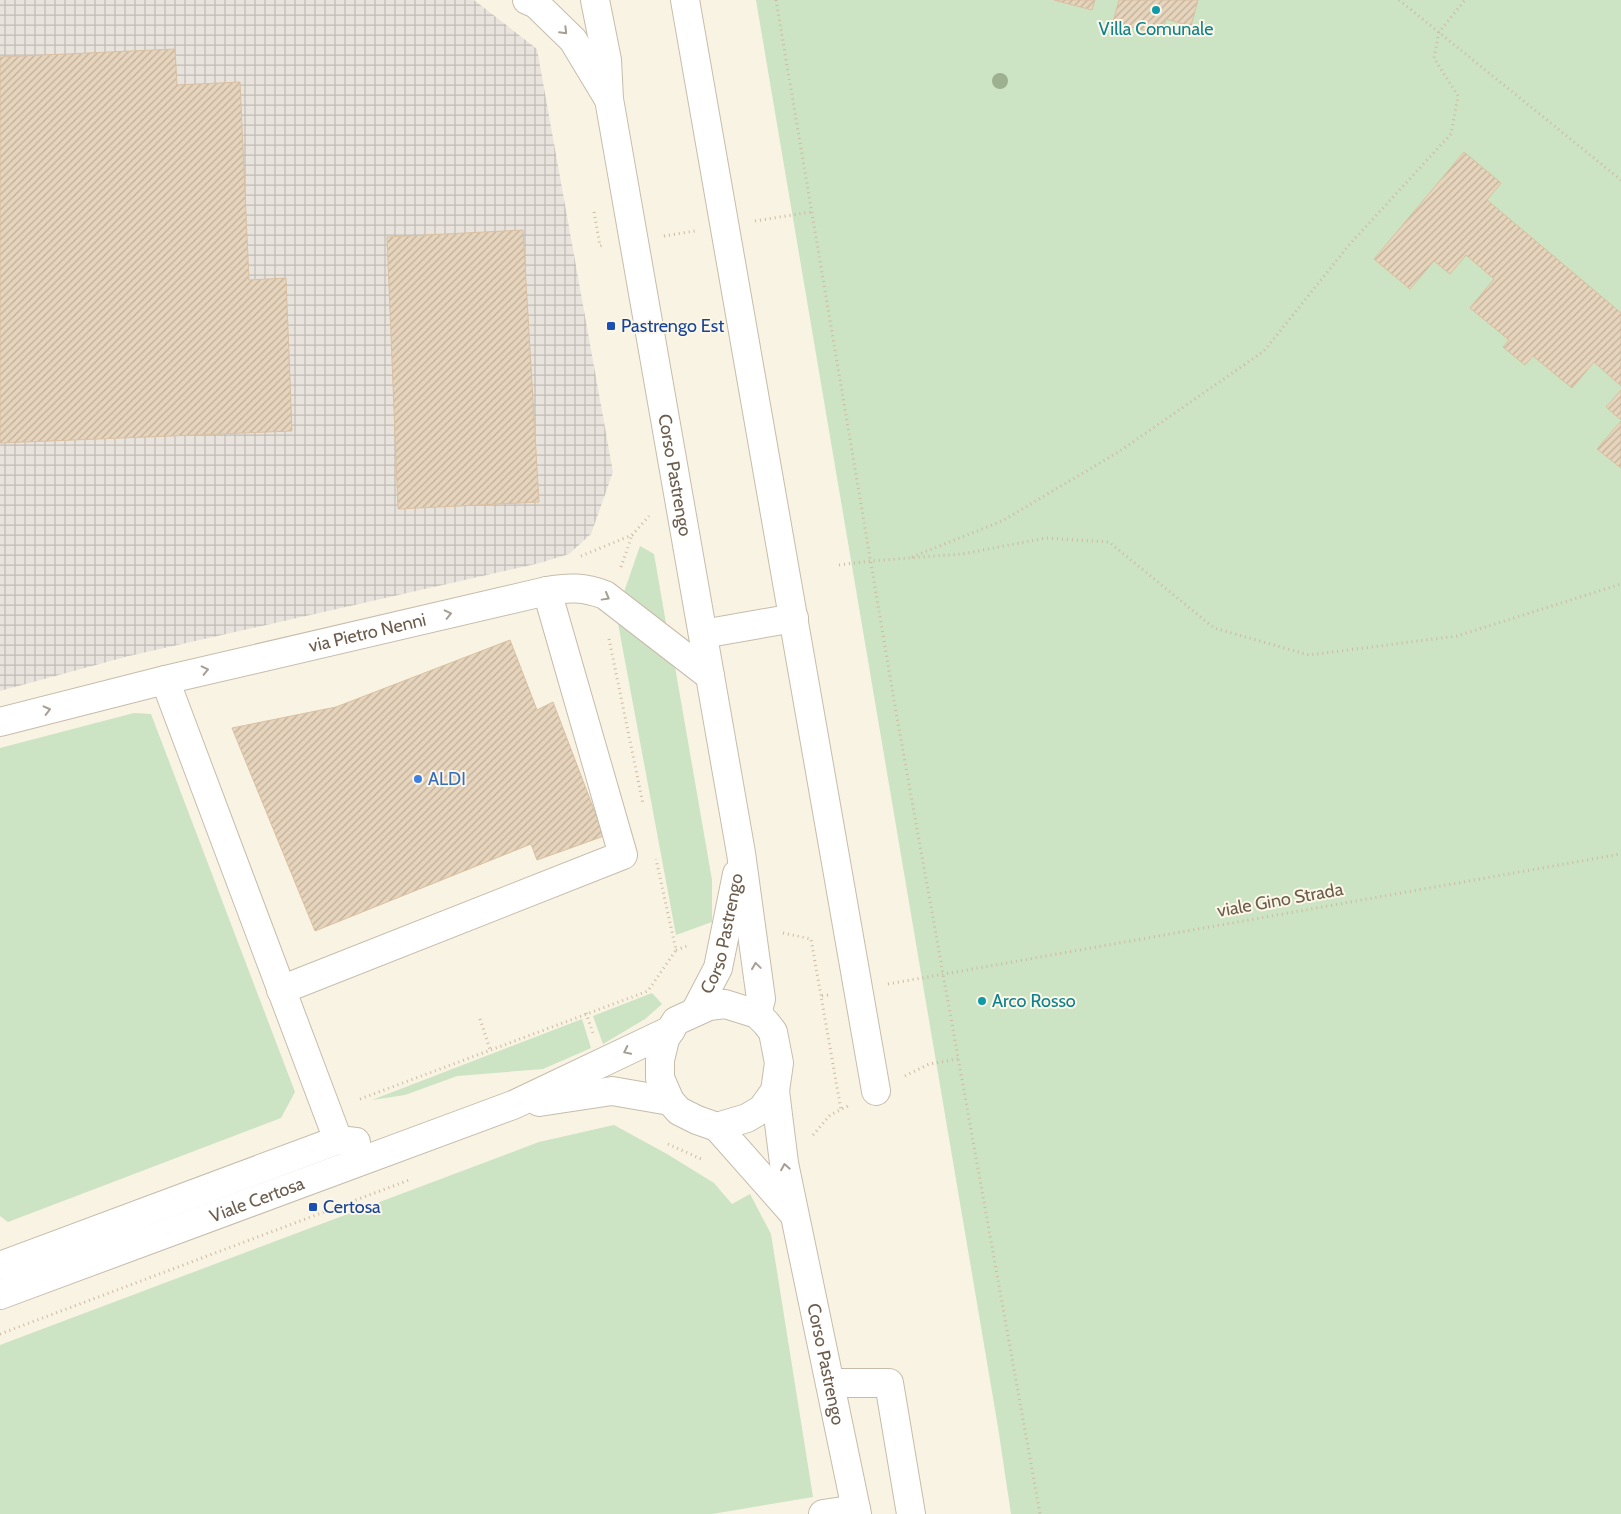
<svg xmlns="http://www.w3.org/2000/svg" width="1621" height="1514" viewBox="0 0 1621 1514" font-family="Cabin,sans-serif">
<defs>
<pattern id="industrial-grid" width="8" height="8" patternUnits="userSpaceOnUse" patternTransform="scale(1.25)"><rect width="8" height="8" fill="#e8e4dd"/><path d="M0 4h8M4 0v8" fill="none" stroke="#c0bcb5"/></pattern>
<pattern id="building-hatch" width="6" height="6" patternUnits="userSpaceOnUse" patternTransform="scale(1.25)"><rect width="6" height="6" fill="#e7d4bc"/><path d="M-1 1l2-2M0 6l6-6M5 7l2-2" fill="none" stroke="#bfaf9b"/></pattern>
</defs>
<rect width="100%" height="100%" fill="#f8f3e3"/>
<path fill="url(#industrial-grid)" d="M0 0H474L537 49 613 472 591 534 569 554 540 563 129 656 0 691Z"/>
<g fill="#cce3c4">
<path d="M756 0H1621V1514H1011L998 1427Z"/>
<path d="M640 546 654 554 667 629 623 595Z"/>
<path d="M617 618 674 661 712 880V922L676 935Z"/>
<path d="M134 713 151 714 295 1092 281 1118 8 1222 0 1216V748Z"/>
<path d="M652 993 662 1004 645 1019 603 1044 593 1016Z"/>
<path d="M582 1019 591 1048 543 1069 457 1076 405 1095 372 1100Z"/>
<path d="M614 1125 667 1154 714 1183 732 1204 750 1194 771 1234 813 1497 712 1514H0V1345L539 1142Z"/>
</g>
<g fill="url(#building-hatch)" stroke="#dac0a1">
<path d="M1054 0H1095L1092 10Z"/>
<path d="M1119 0H1198L1191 26 1166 19 1162 35 1113 22Z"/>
<path d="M175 49 177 85 240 82 249 280 286 278 292 431 0 443V57Z"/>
<path d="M1464 152 1501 183 1487 200 1621 313V386L1594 362 1572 388 1533 356 1525 365 1503 347 1509 340 1470 308 1494 279 1466 255 1450 274 1434 261 1410 289 1374 259Z"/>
<path d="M523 230 539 502 398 509 387 237Z"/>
<path d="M1621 390V420L1606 407Z"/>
<path d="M1621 421V468L1597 449Z"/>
<path d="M510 640 537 710 553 702 604 836 537 860 531 844 315 931 232 728 336 707Z"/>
</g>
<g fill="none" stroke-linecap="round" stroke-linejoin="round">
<defs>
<g id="minor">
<path d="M527 0 536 4 573 40 608 98"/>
<path id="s1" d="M595 0 607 60 609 99 741 853 761 999 757 1014"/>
<path d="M685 0 876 1091"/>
<path d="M703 634 794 618"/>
<path d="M165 680 338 1140"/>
<path id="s2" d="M0 722 165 680 547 591C569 587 584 587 605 595L710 676"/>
<path d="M281 990 623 855 547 591"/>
<path d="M725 1004 757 1014 766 1023 773 1032 779 1063 775 1091 762 1109 747 1118 717 1127 697 1120 679 1111 670 1101 660 1078V1060L665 1039 676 1021 709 1006Z"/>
<path id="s3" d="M695 1012 718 968 737 874"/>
<path id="s4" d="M775 1091 784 1163 857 1514"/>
<path d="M539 1102 612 1091 670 1101"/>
<path d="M717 1127 793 1213"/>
<path d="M0 1266 338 1140 356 1142"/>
<path id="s5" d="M0 1295 513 1105 671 1030"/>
<path d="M830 1383H889L911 1514"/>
<path d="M823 1514 856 1509"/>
</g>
</defs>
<use href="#minor" stroke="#c7bcac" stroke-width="30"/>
<g stroke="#cebaa2" stroke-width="3" stroke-dasharray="1 4" stroke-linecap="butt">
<path d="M776 0 896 712 1040 1514"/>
<path d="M1399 0 1621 180"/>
<path d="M594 212 600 246 604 245"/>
<path d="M755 221 811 212"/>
<path d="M664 236 695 231"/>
<path d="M581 556 632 535 649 516"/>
<path d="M912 557 1002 521 1120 451 1264 351 1349 245 1451 134 1458 96 1434 58 1439 32 1465 0"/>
<path d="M839 565 870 561 962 554 1046 538 1109 542 1214 628 1309 655 1457 636 1621 584"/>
<path d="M621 567 632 535"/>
<path d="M609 639 643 804"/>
<path d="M783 933 811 939 821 996"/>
<path d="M676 950 690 945"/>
<path d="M888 984 1621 854"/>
<path d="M828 995 821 996 841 1110"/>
<path d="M586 1013 593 1033"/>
<path d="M480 1019 490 1049"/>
<path d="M905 1076 929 1064 958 1059"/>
<path d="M360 1099 648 991 676 950 656 859"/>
<path d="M813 1135 830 1115 848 1106"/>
<path d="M668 1144 701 1159"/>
<path d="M0 1334 409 1180"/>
</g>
<use href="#minor" stroke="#fff" stroke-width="28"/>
</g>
<circle fill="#9db190" cx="1000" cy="81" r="8"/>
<defs><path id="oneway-chevron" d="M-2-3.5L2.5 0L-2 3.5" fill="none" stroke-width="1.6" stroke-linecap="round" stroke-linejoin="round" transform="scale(1.25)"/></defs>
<g stroke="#a79e94">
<use href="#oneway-chevron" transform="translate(564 31) rotate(45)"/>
<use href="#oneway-chevron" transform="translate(606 597) rotate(29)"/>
<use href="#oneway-chevron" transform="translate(448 614) rotate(-13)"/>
<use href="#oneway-chevron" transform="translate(205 670) rotate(-13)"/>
<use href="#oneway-chevron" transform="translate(47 710) rotate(-14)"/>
<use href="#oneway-chevron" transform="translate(756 966) rotate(-98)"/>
<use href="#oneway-chevron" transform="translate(627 1051) rotate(154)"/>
<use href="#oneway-chevron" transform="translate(785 1167) rotate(-100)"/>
</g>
<g fill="#0f9aa8" stroke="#fcf7e8" stroke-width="2">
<circle cx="1156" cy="10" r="5"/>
<circle cx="982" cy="1001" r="5"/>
</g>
<g fill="#1a4fb4" stroke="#fcf7e8" stroke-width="2">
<rect x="606" y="321" width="10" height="10" rx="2.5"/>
<rect x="308" y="1202" width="10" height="10" rx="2.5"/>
</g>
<circle fill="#3f7fe0" stroke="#fcf7e8" stroke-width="2" cx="418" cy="779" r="5"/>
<g text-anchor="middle" stroke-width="4" stroke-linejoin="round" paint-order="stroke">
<g font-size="18" fill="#0d838f" stroke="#fcf7e8">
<text x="1156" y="35">Villa Comunale</text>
<text x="992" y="1007" text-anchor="start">Arco Rosso</text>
</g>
<g font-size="18" fill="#164399" stroke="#fcf7e8" text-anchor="start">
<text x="621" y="332">Pastrengo Est</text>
<text x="323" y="1213">Certosa</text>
</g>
<g font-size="18" fill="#6c5d4d" stroke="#fcf7e8">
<text dy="6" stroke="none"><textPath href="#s1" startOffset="482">Corso Pastrengo</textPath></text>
<text dy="6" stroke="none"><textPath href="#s2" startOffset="378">via Pietro Nenni</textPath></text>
<text transform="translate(1280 900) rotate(-10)" y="6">viale Gino Strada</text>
<text dy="6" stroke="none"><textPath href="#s3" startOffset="84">Corso Pastrengo</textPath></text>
<text dy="6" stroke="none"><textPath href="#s5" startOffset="274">Viale Certosa</textPath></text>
<text dy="6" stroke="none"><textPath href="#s4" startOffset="278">Corso Pastrengo</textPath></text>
</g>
<g font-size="18" fill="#366cbe" stroke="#fcf7e8" text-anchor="start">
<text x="428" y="785">ALDI</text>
</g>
</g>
</svg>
